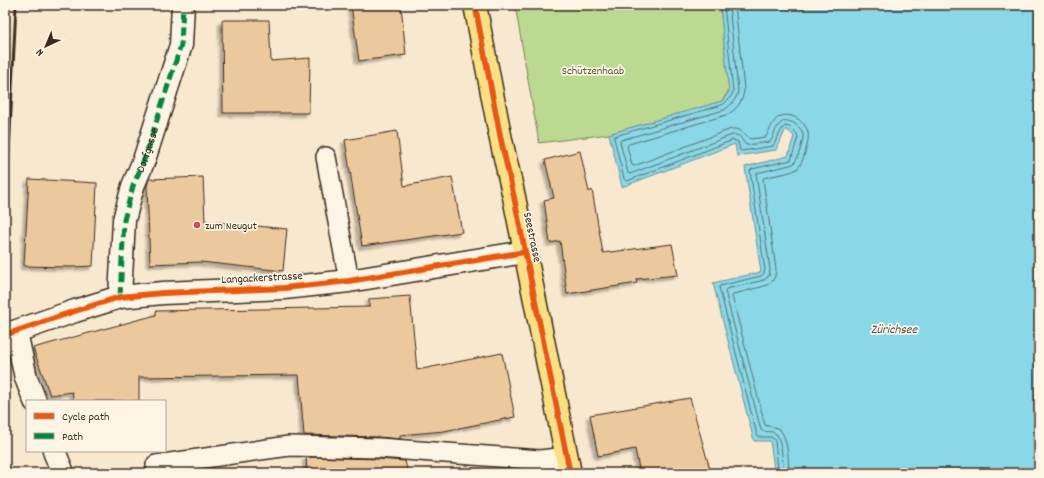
<svg xmlns="http://www.w3.org/2000/svg" width="1044" height="478" viewBox="0 0 1044 478" font-family="Dekko,sans-serif">
<defs>
<filter id="shadow"><feDropShadow dx="-3.5" dy="3.5" stdDeviation="1" flood-color="#0004"/></filter>
</defs>
<rect width="100%" height="100%" fill="#f7e8cf"/>
<filter id="ink" filterUnits="userSpaceOnUse"><feTurbulence type="fractalNoise" baseFrequency=".025" numOctaves="2"/><feDisplacementMap in="SourceGraphic" scale="8" xChannelSelector="R" yChannelSelector="G"/><feConvolveMatrix kernelMatrix="1 2 1 2 8 2 1 2 1" color-interpolation-filters="sRGB"/></filter>
<g filter="url(#ink)">
<path fill="#bcd992" stroke="#7c8258" d="M515 5H720L729 90 722 101 609 134 539 143Z"/>
<path fill="#89d7e7" stroke="#6a9297" d="M720 5H1039V473H745L774 468 770 441H754L713 283 761 272 745 167 788 156 794 136 786 129 776 150 737 156 735 144 622 187 609 134 722 101 729 92Z"/>
<g fill="none" stroke-linecap="round" stroke-linejoin="round">
<g stroke="#5a6f6e" stroke-width="1">
<path d="M724 5 733 91C732 96 727 102 722 105L615 136 614 138 624 179 627 181 733 140 738 142 740 150 742 151 773 146 782 129 785 126 790 127 797 134 798 137 792 157 791 160 752 169 750 171 765 270 764 273 761 276 720 286 719 287 757 435 759 437H771L773 438 775 441 778 468 775 471 767 473"/>
<path d="M729 5 738 90C738 97 731 106 724 110L621 140 620 142 628 173 630 174 732 135C742 134 741 140 746 145L770 142C774 137 775 127 781 123 788 117 801 126 803 134 804 139 798 158 795 162 794 164 793 164 790 165L757 173 756 174 770 269 769 276 764 280 726 289 725 291 761 430C765 433 772 430 776 434 781 438 783 461 783 467 783 470 782 470 781 473"/>
<path d="M735 5 744 89C744 100 736 111 726 115L629 144 627 146 632 165 634 166 731 129C740 128 744 133 750 139L766 137C770 130 772 121 779 117 790 111 805 121 808 132 810 140 803 164 797 169 789 174 773 175 764 178L763 179 776 269C776 284 766 286 753 289 747 291 740 292 734 294L732 296 765 425C770 427 776 426 780 430 787 436 790 464 788 473"/>
</g>
</g>
<g fill="#ecc99d" stroke="#3b2a1e" filter="url(#shadow)">
<path d="M351 5H401L406 55 359 61Z"/>
<path d="M222 20H269L271 61 310 58 309 113H223Z"/>
<path d="M397 131 404 186 452 177 462 232 362 246 345 140Z"/>
<path d="M580 151 589 192 592 190 603 253 672 244 678 275 636 279 637 283 567 294 560 241 550 243 544 200 554 198 545 160Z"/>
<path d="M203 177 205 221 287 229 283 271 201 262 150 264 147 186 149 179Z"/>
<path d="M29 179 97 183 93 266 71 267 24 266Z"/>
<path d="M410 296 417 370 502 353 515 417 444 431 400 435V439L379 437 304 435 299 375 139 377V401H74L72 392 50 395 33 348 156 315V311L369 307V299Z"/>
<path d="M690 398 711 473H640L635 449 598 456 590 415Z"/>
<path d="M306 457 378 459 405 461 408 473H307Z"/>
</g>
<g fill="none" stroke-linecap="round" stroke-linejoin="round">
<defs>
<g id="lane">
<path d="M326 157 349 281"/>
<path d="M156 465 289 446 379 448 540 460 567 457"/>
</g>
<g id="street">
<path id="s1" d="M120 297 124 220 133 186 144 160 181 45 183 5"/>
<path d="M16 332 26 378 35 401"/>
<path d="M5 335 75 311 120 297 163 293 284 288 349 281 525 252"/>
<path d="M54 451 63 473"/>
</g>
<path id="primary" d="M475 5 501 140 514 197 570 473"/>
</defs>
<use href="#lane" stroke="#3b2a1e" stroke-width="22"/>
<use href="#street" stroke="#3b2a1e" stroke-width="25"/>
<use href="#primary" stroke="#3b2a1e" stroke-width="25"/>
<use href="#lane" stroke="#fcf5e5" stroke-width="19"/>
<use href="#street" stroke="#fcf5e5" stroke-width="22"/>
<use href="#primary" stroke="#fbe080" stroke-width="22"/>
<path stroke="#3b2a1e" stroke-width="3" d="M5 235 16 5"/>
<path stroke="#00873e" stroke-width="5" stroke-dasharray="10 5" stroke-linecap="butt" d="M120 297 124 220 133 186 144 160 181 45 183 5"/>
<defs>
<g id="cycleway">
<path d="M475 5 501 140 514 197 570 473"/>
<path d="M5 335 75 311 120 297 163 293 284 288 349 281 525 252"/>
</g>
</defs>
<use href="#cycleway" stroke="#fcf5e5" stroke-width="8"/>
<use href="#cycleway" stroke="#e8590c" stroke-width="6"/>
</g>
</g>
<circle fill="#d1495b" stroke="#fcf5e5" stroke-width="1.5" cx="197" cy="225" r="4"/>
<g text-anchor="middle" stroke-width="3.5" stroke-linejoin="round" paint-order="stroke">
<g font-size="12" fill="#5b563b" stroke="#fcf5e5">
<text x="593" y="74">Schützenhaab</text>
</g>
<g font-size="12" fill="#3b2a1e" stroke="#fcf5e5">
<text dy="4" stroke="none"><textPath href="#s1" startOffset="151">Dorfgasse</textPath></text>
<text transform="translate(533 237) rotate(78)" y="4">Seestrasse</text>
<text transform="translate(262 277) rotate(-3)" y="4">Langackerstrasse</text>
</g>
<g font-size="12" fill="#3b2a1e" stroke="#fcf5e5" text-anchor="start">
<text x="205" y="229">zum Neugut</text>
</g>
<g font-size="13" font-style="italic" fill="#4e5550" stroke="#fcf5e5">
<text x="894" y="333">Zürichsee</text>
</g>
</g>
<rect width="1044" height="478" fill="none" stroke="#fcf5e5" stroke-width="20"/>
<rect x="10" y="10" width="1024" height="458" fill="none" stroke="#3b2a1e" stroke-width="1.5" filter="url(#ink)"/>
<rect x="26" y="400" width="140" height="52" fill="#fcf5e5" stroke="#afa495"/>
<rect x="34" y="413" width="20" height="6" fill="#e8590c" stroke="#afa495"/>
<text x="62" y="420" font-size="12" fill="#3b2a1e">Cycle path</text>
<rect x="34" y="433" width="20" height="6" fill="#00873e" stroke="#afa495"/>
<text x="62" y="440" font-size="12" fill="#3b2a1e">Path</text>
<g transform="translate(46 46) rotate(224)" stroke="#fcf5e5" stroke-width="3" paint-order="stroke">
<path d="M0-3L7 15L0 10L-7 15Z" fill="#3b2a1e"/>
<text y="-6" font-size="11" font-weight="bold" text-anchor="middle" fill="#3b2a1e">N</text>
</g>
</svg>
